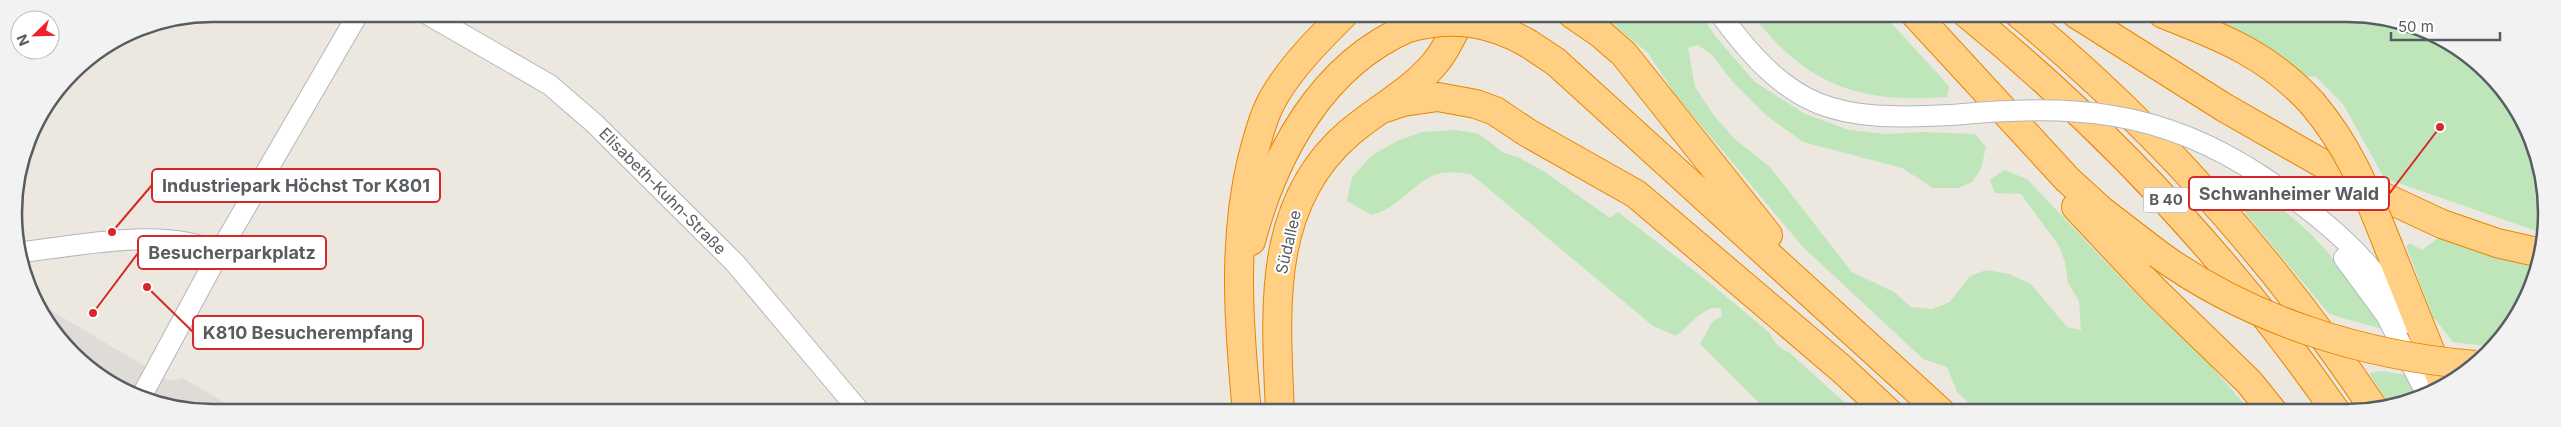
<svg xmlns="http://www.w3.org/2000/svg" width="2561" height="427" viewBox="0 0 2561 427" font-family="Inter,sans-serif">
<rect width="100%" height="100%" fill="#ece8df"/>
<path fill="#dfdbd7" d="M40 304 170 381 183 378 242 413H200L125 393 63 345Z"/>
<g fill="#bfe6ba">
<path d="M1606 14H1700L1716 37 1755 82 1805 114 1849 130 1885 134 1922 132 1975 134 1986 147 1981 169 1972 182 1958 188H1933L1902 168 1803 142 1767 116 1732 81 1711 54 1698 45 1688 48 1695 87 1715 117 1735 139 1770 167 1852 272 1894 292 1911 307 1932 309 1950 302 1970 276 1986 270 2009 274 2031 284 2067 327 2081 330 2079 301 2068 283 2065 262 2059 246 2021 194 1995 193 1990 180 2004 170 2027 179 2143 301 2206 360 2252 413H1979L1957 392 1947 367 1923 359 1802 246 1675 94 1648 53 1609 21Z"/>
<path d="M1752 14H1883L1949 86 1947 97C1861 104 1805 85 1752 14Z"/>
<path d="M2196 14H2361L2436 34 2498 82 2537 150 2547 227 2545 234 2384 178 2343 104 2316 77 2298 76Z"/>
<path d="M1457 130 1479 134 1504 153 1518 157 1545 172 1610 218 1618 212 1705 279 1770 333C1773 343 1781 349 1790 353L1856 413H1769L1700 344 1712 322 1722 316 1721 308C1704 305 1689 326 1676 336L1653 326 1471 174C1459 173 1444 170 1432 176 1410 187 1396 210 1371 215L1347 201 1352 177 1371 156 1397 141 1422 132Z"/>
<path d="M2242 183C2255 192 2270 201 2284 211 2326 242 2354 286 2382 329L2329 314 2229 193 2234 185Z"/>
<path d="M2440 237 2537 269 2532 290 2494 347 2453 342 2433 317 2406 246 2410 243 2422 250Z"/>
<path d="M2382 371 2407 375 2417 398 2389 405 2369 373Z"/>
</g>
<g fill="none" stroke-linecap="round" stroke-linejoin="round">
<defs>
<g id="minor">
<path d="M427 14 550 85 595 124 735 263 861 413"/>
<path d="M1720 14C1792 112 1834 121 1952 115"/>
<path d="M2263 177C2321 216 2376 261 2409 323"/>
<path d="M21 252C80 246 165 226 219 253"/>
<path d="M2344 258 2386 315 2427 395"/>
<path d="M141 397 219 253 358 14"/>
</g>
<g id="highway">
<path d="M1572 14 1601 34 1624 54 1768 235"/>
<path d="M1915 14 2067 179 2102 211 2158 254"/>
<path d="M1967 14C2108 129 2233 263 2337 413"/>
<path d="M2019 14C2157 128 2275 261 2374 409"/>
<path d="M2076 14 2225 108 2369 190 2442 224 2497 243 2541 253"/>
<path d="M2163 14C2222 37 2268 55 2312 103"/>
<path d="M1529 44 1556 62 1942 413"/>
<path d="M1385 108 1403 102 1438 97 1476 104 1495 111 1528 133 1636 194 1843 370 1889 413"/>
<path d="M2076 207 2154 290 2249 382 2274 413"/>
<path d="M1251 241C1274 154 1322 65 1408 28"/>
<path d="M2389 248 2443 383"/>
<path d="M1247 413C1239 328 1232 243 1252 159 1258 138 1263 115 1275 95 1293 65 1319 39 1344 14"/>
<path d="M1280 413C1276 313 1265 205 1349 133 1377 109 1411 92 1435 63 1447 49 1454 31 1463 14"/>
</g>
</defs>
<use href="#minor" stroke="#b2b7bb" stroke-width="22"/>
<use href="#highway" stroke="#eb8400" stroke-width="30"/>
<use href="#minor" stroke="#fff" stroke-width="20"/>
<use href="#highway" stroke="#ffd083" stroke-width="28"/>
<defs>
<path id="minor-bridge" d="M1952 115C2072 104 2160 108 2263 177"/>
<g id="highway-bridge">
<path d="M1408 28C1451 16 1490 21 1529 44"/>
<path d="M2312 103C2351 149 2367 193 2389 248"/>
<path d="M2158 254C2249 320 2363 356 2475 365"/>
</g>
</defs>
<use href="#minor-bridge" stroke="#b2b7bb" stroke-width="22" stroke-linecap="butt"/>
<use href="#highway-bridge" stroke="#eb8400" stroke-width="30" stroke-linecap="butt"/>
<use href="#minor-bridge" stroke="#fff" stroke-width="20"/>
<use href="#highway-bridge" stroke="#ffd083" stroke-width="28"/>
</g>
<g text-anchor="middle" stroke-width="4" stroke-linejoin="round" paint-order="stroke">
<rect fill="#fff" stroke="#8a8e90" stroke-width="1" x="2143.5" y="187.5" width="45" height="25" rx="4"/>
<g font-size="15" font-weight="bold" fill="#585d61">
<text x="2166" y="205">B 40</text>
</g>
<g font-size="16" fill="#585d61" stroke="#fff">
<text transform="translate(663 191) rotate(45)" y="6">Elisabeth-Kuhn-Straße</text>
<text transform="translate(1288 242) rotate(-77)" y="6">Südallee</text>
</g>
</g>
<path d="M0 0H2561V427H0ZM213 22H2347A191 191 0 0 1 2538 213V213A191 191 0 0 1 2347 404H213A191 191 0 0 1 22 213V213A191 191 0 0 1 213 22Z" fill="#f2f2f2" fill-rule="evenodd"/>
<path fill="none" stroke="#585d61" stroke-width="2.5" d="M213 22H2347A191 191 0 0 1 2538 213V213A191 191 0 0 1 2347 404H213A191 191 0 0 1 22 213V213A191 191 0 0 1 213 22Z"/>
<path fill="none" stroke="#d62828" stroke-width="2" d="M112 232L152 185M2440 127L2389 194M93 313L138 253M147 287L193 332"/>
<g fill="#d62828" stroke="#fff" stroke-width="2">
<circle cx="112" cy="232" r="5"/>
<circle cx="2440" cy="127" r="5"/>
<circle cx="93" cy="313" r="5"/>
<circle cx="147" cy="287" r="5"/>
</g>
<g fill="#fff" stroke="#d62828" stroke-width="2">
<rect x="152" y="169" width="288" height="33" rx="5"/>
<rect x="2189" y="177" width="200" height="33" rx="5"/>
<rect x="138" y="236" width="188" height="33" rx="5"/>
<rect x="193" y="316" width="230" height="33" rx="5"/>
</g>
<g font-size="18" text-anchor="middle" font-weight="bold" fill="#585d61">
<text x="296" y="192">Industriepark Höchst Tor K801</text>
<text x="2289" y="200">Schwanheimer Wald</text>
<text x="232" y="259">Besucherparkplatz</text>
<text x="308" y="339">K810 Besucherempfang</text>
</g>
<g transform="translate(35 35) rotate(247)"><circle r="24" fill="#ffffff" stroke="#bcbec0"/>
<path d="M0-4L9 19L0 12L-9 19Z" fill="#f0212b"/>
<text y="-8" font-size="14" font-weight="bold" text-anchor="middle" fill="#585d61">N</text>
</g>
<path d="M2391 32v8h109v-8" fill="none" stroke="#585d61" stroke-width="2.5"/>
<text x="2398" y="32" font-size="15" fill="#585d61" stroke="#ffffff" stroke-width="4" paint-order="stroke">50 m</text>
</svg>
